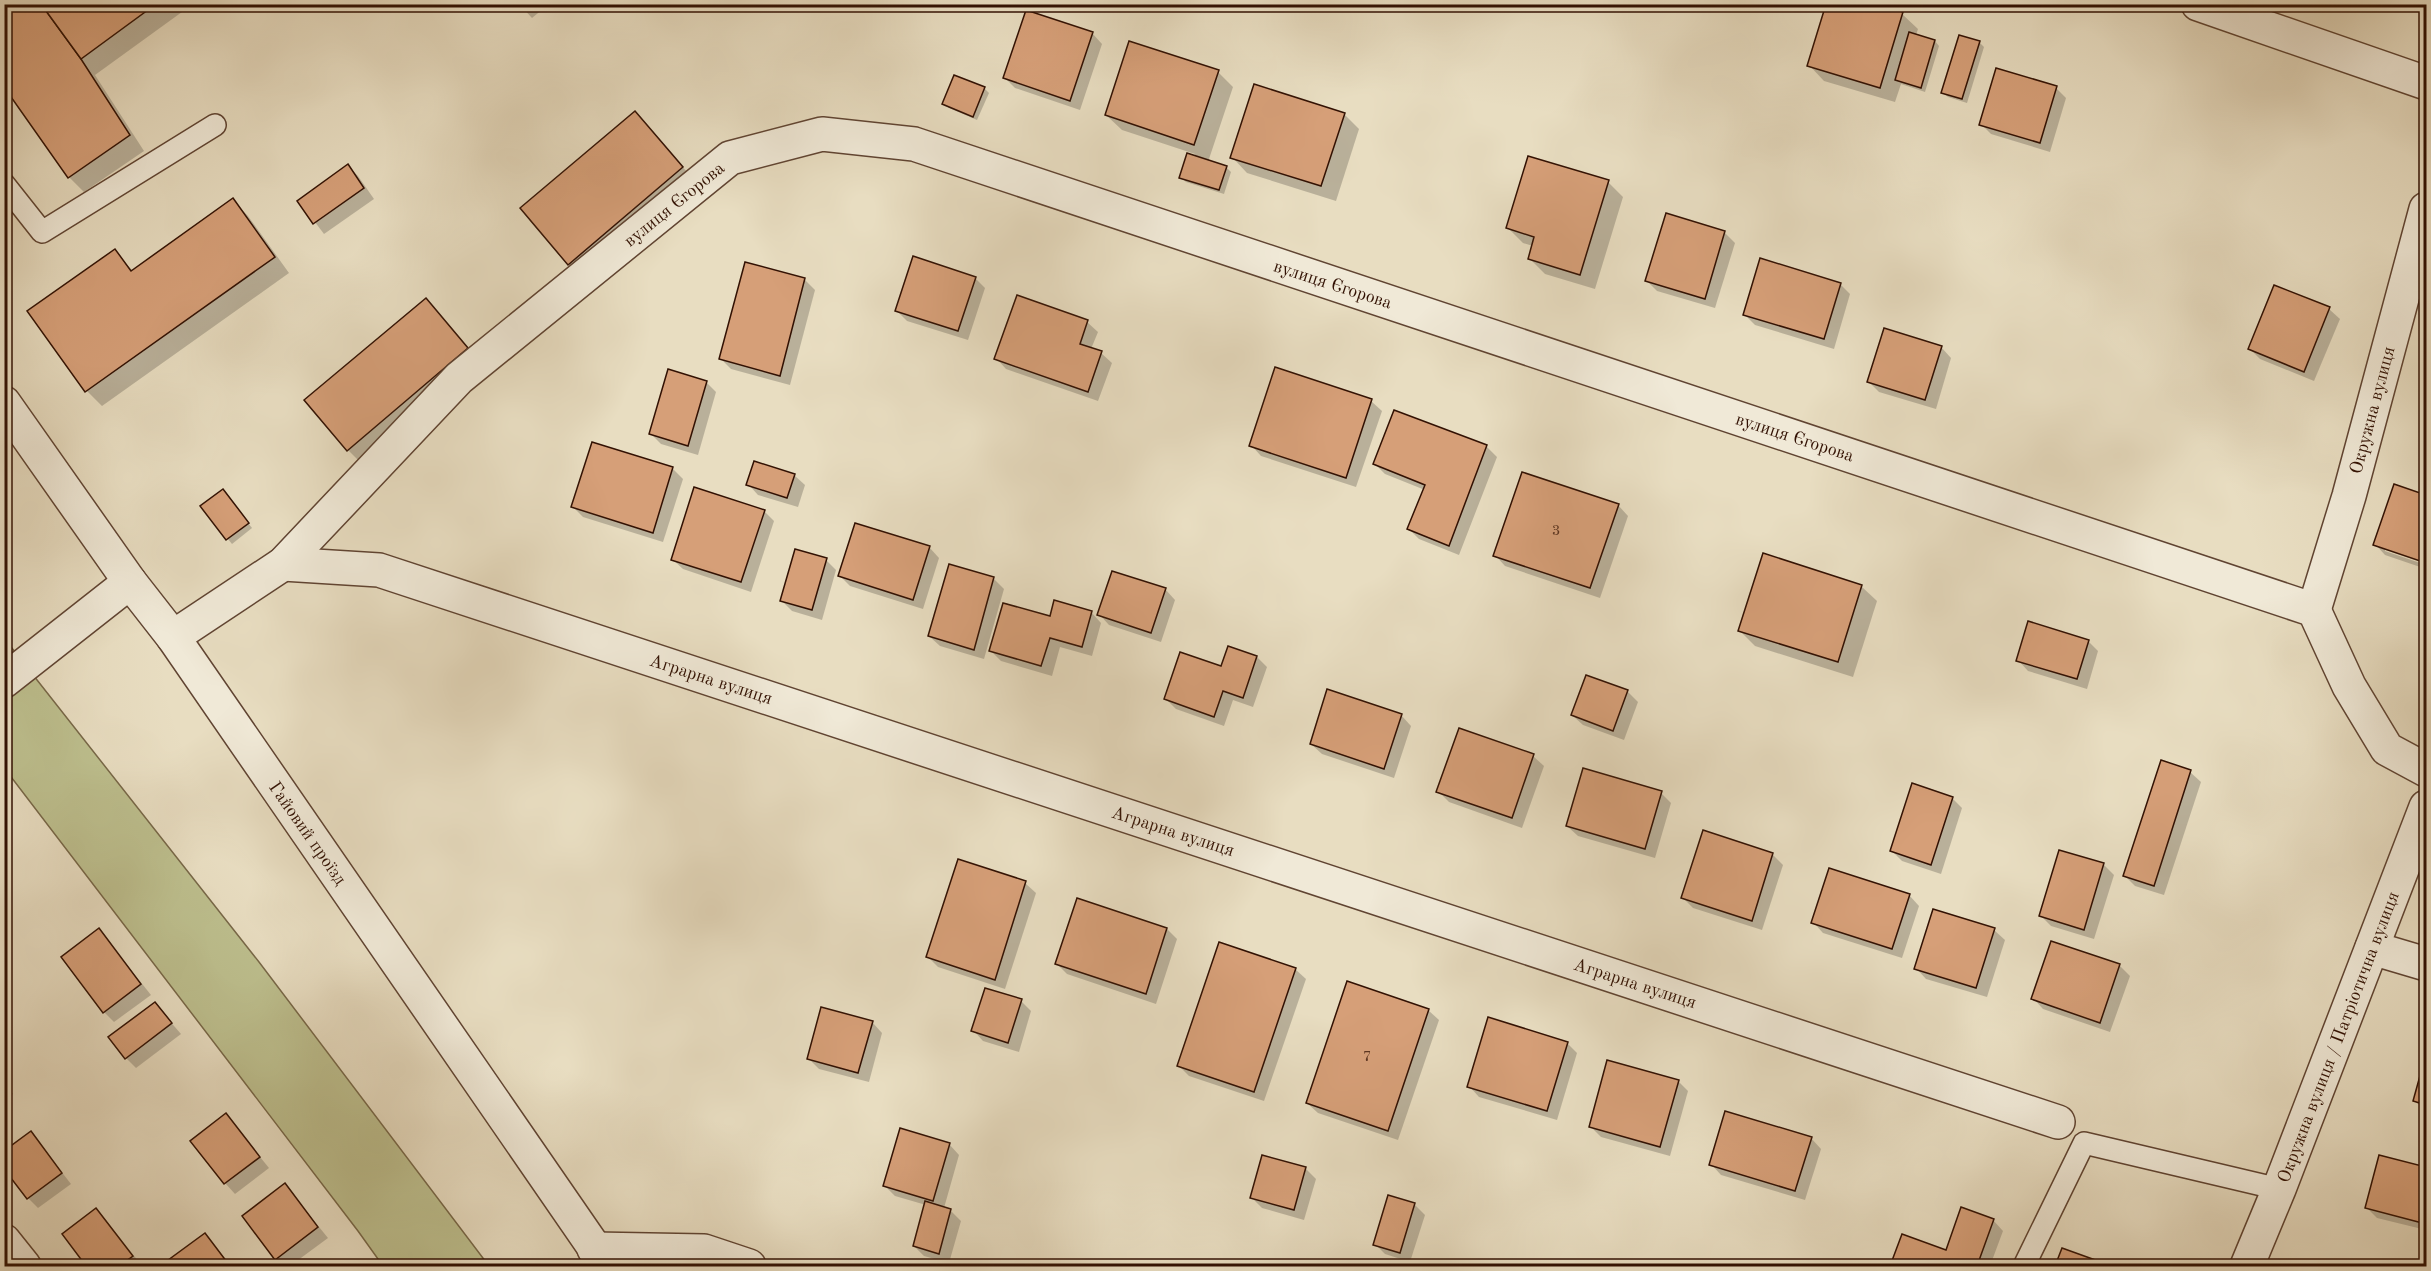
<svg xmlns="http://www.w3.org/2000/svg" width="2431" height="1271" viewBox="0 0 2431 1271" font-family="'Old Standard TT',serif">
<rect width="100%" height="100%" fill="#e8ddc1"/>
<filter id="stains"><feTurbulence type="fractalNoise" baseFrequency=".00333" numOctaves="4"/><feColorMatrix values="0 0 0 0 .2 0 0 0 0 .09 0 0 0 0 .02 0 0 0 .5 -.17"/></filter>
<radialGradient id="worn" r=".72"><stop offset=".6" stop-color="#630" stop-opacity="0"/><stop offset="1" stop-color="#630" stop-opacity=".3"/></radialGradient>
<path fill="#bdbf8e" stroke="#786848" stroke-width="1.5" d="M4 638 259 962 489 1266H383L358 1231 5 769Z"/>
<g fill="#0003">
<path d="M4 4H193L95 75 144 151 84 192 69 177Z"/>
<path d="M519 4H549L532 18Z"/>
<path d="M1872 4 1902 14 1918 29 1916 35 1935 41 1939 46 1925 92 1901 84 1895 102 1824 81 1809 65Z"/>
<path d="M1092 33 1102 44 1080 110 1015 88 1005 78Z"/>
<path d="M1979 42 1984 47 1967 103 1948 97 1943 93Z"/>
<path d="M1218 72 1233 87 1208 162 1226 167 1231 172 1224 194 1186 182 1181 177 1195 154 1122 130 1106 115Z"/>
<path d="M984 88 989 93 977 120 949 108 944 104Z"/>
<path d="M2056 88 2066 98 2050 152 1991 134 1981 124Z"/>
<path d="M634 113 697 183 584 279 569 264Z"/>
<path d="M1344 114 1359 129 1336 201 1247 173 1232 157Z"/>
<path d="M348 166 358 176 374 199 324 234 299 201Z"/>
<path d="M1608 182 1623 197 1595 289 1545 274 1529 258 1533 246 1523 243 1508 228Z"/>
<path d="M233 200 248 216 289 273 102 406 87 391 114 251 133 271Z"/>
<path d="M1667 215 1725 233 1735 243 1715 308 1657 291 1647 281Z"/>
<path d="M746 264 805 280 815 290 790 385 731 369 721 359Z"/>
<path d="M975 278 985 288 968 340 907 321 897 311Z"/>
<path d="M1840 284 1850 294 1834 349 1755 325 1745 315Z"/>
<path d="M2275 287 2329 309 2340 319 2314 381 2260 359 2250 349Z"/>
<path d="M425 300 483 364 363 465 348 450Z"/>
<path d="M1087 322 1098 332 1091 349 1101 353 1112 363 1098 401 1006 369 996 358Z"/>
<path d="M1941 347 1951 358 1936 409 1879 392 1869 382Z"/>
<path d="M1276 369 1371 401 1382 411 1356 487 1261 456 1251 445Z"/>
<path d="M706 382 716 392 698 455 661 444 651 434Z"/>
<path d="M1395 412 1487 447 1497 457 1459 555 1419 539 1409 529 1425 490 1385 474 1375 464Z"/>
<path d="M593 444 673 469 683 479 663 542 583 517 573 507Z"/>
<path d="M794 475 805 485 798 507 758 495 748 484Z"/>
<path d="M2395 486 2426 496V562L2385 547V551L2426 565V569L2385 555 2375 544Z"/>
<path d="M227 496 252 528 232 544 202 507Z"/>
<path d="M1618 505 1628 516 1600 598 1505 566 1495 555Z"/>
<path d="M764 511 774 521 751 592 683 569 672 559Z"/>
<path d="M929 547 939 558 923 609 850 586 840 576Z"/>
<path d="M826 560 836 570 822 620 792 611 782 601Z"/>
<path d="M993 578 1004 589 984 659 940 646 929 636Z"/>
<path d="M1861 586 1877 601 1853 677 1755 646 1740 631Z"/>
<path d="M1165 589 1175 600 1161 642 1109 625 1099 614Z"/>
<path d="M1091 612 1101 623 1092 656 1060 647 1052 676 1001 661 991 651 1051 618Z"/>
<path d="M2088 641 2098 651 2087 689 2028 671 2018 660Z"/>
<path d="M1257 657 1267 667 1253 707 1233 700 1224 726 1176 709 1165 698 1222 668Z"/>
<path d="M1627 691 1638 702 1624 740 1583 725 1572 715Z"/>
<path d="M1401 715 1411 726 1394 778 1322 754 1311 744Z"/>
<path d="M1533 756 1544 766 1522 828 1449 802 1438 791Z"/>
<path d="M2190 772 2201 782 2164 895 2135 886 2125 876Z"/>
<path d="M1661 793 1671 803 1655 858 1578 836 1567 826Z"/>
<path d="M1952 798 1962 808 1941 874 1902 861 1892 851Z"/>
<path d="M1704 832 1773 855 1783 865 1762 930 1693 908 1683 898Z"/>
<path d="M2103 864 2114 875 2094 939 2051 926 2041 916Z"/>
<path d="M1025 883 1036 893 1005 989 938 967 928 957Z"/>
<path d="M1909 895 1919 906 1902 958 1823 933 1813 922Z"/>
<path d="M1078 900 1167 929 1177 939 1156 1004 1067 974 1057 964Z"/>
<path d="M99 930 151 995 114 1022 104 1012Z"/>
<path d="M1994 930 2005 940 1987 997 1926 979 1916 968Z"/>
<path d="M2052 943 2120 966 2130 976 2110 1032 2043 1009 2033 998Z"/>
<path d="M1295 969 1306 979 1264 1101 1189 1076 1179 1066Z"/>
<path d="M1021 1001 1031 1011 1019 1052 983 1041 973 1030Z"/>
<path d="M155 1004 181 1034 136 1068 126 1058Z"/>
<path d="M1428 1010 1439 1020 1398 1140 1318 1113 1307 1103Z"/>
<path d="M872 1022 882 1033 869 1082 819 1069 808 1058Z"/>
<path d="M1567 1043 1577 1053 1557 1120 1479 1097 1469 1086Z"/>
<path d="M2426 1059V1111L2415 1101Z"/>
<path d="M1678 1081 1688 1091 1670 1156 1601 1137 1591 1127Z"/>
<path d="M4 1083 13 1094 4 1100Z"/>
<path d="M226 1115 269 1168 235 1194 225 1183Z"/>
<path d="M31 1133 71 1184 38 1208 28 1198Z"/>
<path d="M1811 1138 1821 1149 1805 1200 1721 1175 1711 1164Z"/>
<path d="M949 1144 959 1155 944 1208 950 1210 961 1221 949 1263 924 1256 914 1246 926 1205 895 1196 885 1186Z"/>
<path d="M2380 1157 2426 1168V1230L2377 1218 2367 1208Z"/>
<path d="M1305 1168 1316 1179 1304 1220 1262 1208 1252 1198Z"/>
<path d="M285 1185 328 1238 290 1266H284L276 1259 244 1216Z"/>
<path d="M1414 1204 1425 1215 1410 1262 1385 1254 1375 1244Z"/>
<path d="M96 1210 106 1220 142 1266H88L64 1234Z"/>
<path d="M1993 1220 2003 1231 1990 1266H1892L1903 1236 1947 1252Z"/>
<path d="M205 1235 231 1266H163Z"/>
<path d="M2063 1250 2108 1266H2057Z"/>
</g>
<g fill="#d69f78" stroke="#321103" stroke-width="1.5">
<path d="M4 4H41L81 59 130 135 68 178 4 87Z"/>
<path d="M41 4H156L81 59Z"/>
<path d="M1826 4H1877L1903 12 1880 88 1807 66Z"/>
<path d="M1026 10 1093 32 1070 101 1003 78Z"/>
<path d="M1909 32 1935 40 1921 88 1895 80Z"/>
<path d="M1959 35 1980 41 1962 99 1941 93Z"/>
<path d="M1129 41 1219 70 1194 145 1105 115Z"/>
<path d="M1996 68 2057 86 2040 143 1979 125Z"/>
<path d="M954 75 985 87 973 117 942 104Z"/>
<path d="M1254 84 1345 113 1321 186 1230 158Z"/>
<path d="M635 111 683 167 568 265 520 208Z"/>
<path d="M1187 153 1227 166 1219 190 1179 178Z"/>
<path d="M1528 156 1609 180 1580 275 1528 259 1534 237 1506 228Z"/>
<path d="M348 164 364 188 313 224 297 201Z"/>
<path d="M233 198 275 257 85 392 27 311 115 249 131 271Z"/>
<path d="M1666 213 1725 231 1705 299 1645 281Z"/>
<path d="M913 256 976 277 958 331 895 311Z"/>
<path d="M1760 258 1841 283 1824 339 1743 315Z"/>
<path d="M745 262 805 278 780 376 719 359Z"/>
<path d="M2274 285 2330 307 2304 372 2248 349Z"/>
<path d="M1017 295 1088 320 1080 344 1102 351 1088 392 994 359Z"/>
<path d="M426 298 468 348 347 451 304 400Z"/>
<path d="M1884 328 1942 346 1925 400 1867 382Z"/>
<path d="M1275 367 1372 399 1346 478 1249 446Z"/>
<path d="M668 369 707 381 688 446 649 434Z"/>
<path d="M1394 410 1487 445 1449 546 1407 529 1425 485 1373 464Z"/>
<path d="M592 442 673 467 653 533 571 507Z"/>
<path d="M754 461 795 474 787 498 746 485Z"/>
<path d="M1522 472 1619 504 1590 588 1493 556Z"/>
<path d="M2394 484 2426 495V563L2373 545Z"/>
<path d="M694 487 765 510 741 582 671 560Z"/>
<path d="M223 489 249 523 226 540 200 506Z"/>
<path d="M855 523 930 546 913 600 838 576Z"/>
<path d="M795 549 827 558 812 610 780 601Z"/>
<path d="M1763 553 1862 585 1838 662 1738 631Z"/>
<path d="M949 564 994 577 974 650 928 636Z"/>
<path d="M1112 571 1166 588 1151 633 1097 615Z"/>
<path d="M1054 600 1092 611 1082 647 1050 638 1041 666 989 651 1003 603 1050 616Z"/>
<path d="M2028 621 2089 640 2077 679 2016 661Z"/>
<path d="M1228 646 1257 656 1243 698 1223 691 1214 717 1164 699 1180 652 1221 666Z"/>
<path d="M1586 675 1628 690 1613 731 1571 715Z"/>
<path d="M1327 689 1402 714 1384 769 1310 744Z"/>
<path d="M1459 728 1534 754 1512 818 1436 792Z"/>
<path d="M2161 760 2191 770 2154 886 2123 876Z"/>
<path d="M1583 768 1662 791 1645 849 1566 826Z"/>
<path d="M1912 783 1953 797 1931 865 1890 851Z"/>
<path d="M1703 830 1773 853 1752 921 1681 898Z"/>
<path d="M2059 850 2104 863 2084 930 2039 916Z"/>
<path d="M958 859 1026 881 995 980 926 957Z"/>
<path d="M1829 868 1910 894 1892 949 1811 923Z"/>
<path d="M1077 898 1167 928 1146 994 1055 964Z"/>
<path d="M1933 909 1995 928 1976 988 1914 969Z"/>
<path d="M99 928 141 984 103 1013 61 957Z"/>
<path d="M2051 941 2120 964 2100 1023 2031 999Z"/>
<path d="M1219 942 1296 968 1254 1092 1177 1066Z"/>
<path d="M1347 981 1429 1009 1388 1131 1306 1103Z"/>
<path d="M985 988 1022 999 1008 1043 971 1031Z"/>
<path d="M155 1002 172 1023 125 1059 108 1037Z"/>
<path d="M821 1007 873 1021 858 1073 807 1059Z"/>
<path d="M1488 1017 1568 1042 1547 1111 1467 1087Z"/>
<path d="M2426 1054V1105L2413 1101Z"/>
<path d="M1607 1060 1679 1080 1660 1147 1589 1127Z"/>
<path d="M1725 1111 1812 1137 1795 1191 1709 1165Z"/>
<path d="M226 1113 260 1157 224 1184 190 1141Z"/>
<path d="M900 1128 950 1143 933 1201 883 1186Z"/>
<path d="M31 1131 62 1173 27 1199 4 1169V1151Z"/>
<path d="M1262 1155 1306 1167 1294 1210 1250 1198Z"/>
<path d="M2379 1155 2426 1167V1224L2365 1208Z"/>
<path d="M285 1183 318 1227 275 1260 242 1216Z"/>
<path d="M1388 1195 1415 1203 1400 1253 1373 1245Z"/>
<path d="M925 1201 951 1209 939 1254 913 1246Z"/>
<path d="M1961 1207 1994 1219 1977 1266H1890L1902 1234 1946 1250Z"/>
<path d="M96 1208 133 1256 119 1266H86L62 1234Z"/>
<path d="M205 1233 230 1266H160Z"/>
<path d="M2062 1248 2112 1266H2055Z"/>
</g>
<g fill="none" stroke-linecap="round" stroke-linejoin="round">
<defs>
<g id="service">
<path d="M4 184 42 232 215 125"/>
<path d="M2024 1266 2084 1143 2279 1189"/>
</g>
<g id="minor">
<path d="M2198 4 2426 83"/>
<path d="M4 403 130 582 173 637 607 1266"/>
<path d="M283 564 379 570 2058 1122"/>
<path d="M2314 610 2349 496 2426 209"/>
<path d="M173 637 283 564 459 378 730 158 822 134 914 144 2314 610 2349 686 2387 749 2426 770"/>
<path d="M4 681 130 582"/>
<path d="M2372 948 2426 964"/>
<path d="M4 1241 24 1266"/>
<path d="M594 1249 704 1251 749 1266"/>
<path d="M2247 1266 2279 1189 2426 807"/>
</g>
</defs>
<use href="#service" stroke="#604432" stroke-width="24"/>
<use href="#minor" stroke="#604432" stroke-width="36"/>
<use href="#service" stroke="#f0e9d7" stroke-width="21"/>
<use href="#minor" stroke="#f0e9d7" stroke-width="33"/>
</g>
<g text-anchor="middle" stroke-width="4.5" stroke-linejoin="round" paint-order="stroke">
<g font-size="15" fill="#5b3420">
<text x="1556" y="535">3</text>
<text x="1367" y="1061">7</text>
</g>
<g font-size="18" fill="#321103" stroke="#f0e9d7">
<text transform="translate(674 204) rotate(-39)" y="6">вулиця Єгорова</text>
<text transform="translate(1333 284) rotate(18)" y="6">вулиця Єгорова</text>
<text transform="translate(2372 410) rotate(-75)" y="6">Окружна вулиця</text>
<text transform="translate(1795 437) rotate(18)" y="6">вулиця Єгорова</text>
<text transform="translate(711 679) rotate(18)" y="6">Аграрна вулиця</text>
<text transform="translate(1173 831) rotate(18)" y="6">Аграрна вулиця</text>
<text transform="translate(308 833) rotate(55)" y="6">Гайовий проїзд</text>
<text transform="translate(1635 983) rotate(18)" y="6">Аграрна вулиця</text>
<text transform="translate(2338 1037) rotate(-69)" y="6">Окружна вулиця / Патріотична вулиця</text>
</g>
</g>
<rect width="2431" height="1271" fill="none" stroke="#e8ddc1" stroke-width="24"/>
<rect x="6" y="6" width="2419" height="1259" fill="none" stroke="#321103" stroke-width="3"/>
<rect x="12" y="12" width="2407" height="1247" fill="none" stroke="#321103" stroke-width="1.5"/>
<rect width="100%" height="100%" filter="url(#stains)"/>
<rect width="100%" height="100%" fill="url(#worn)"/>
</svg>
